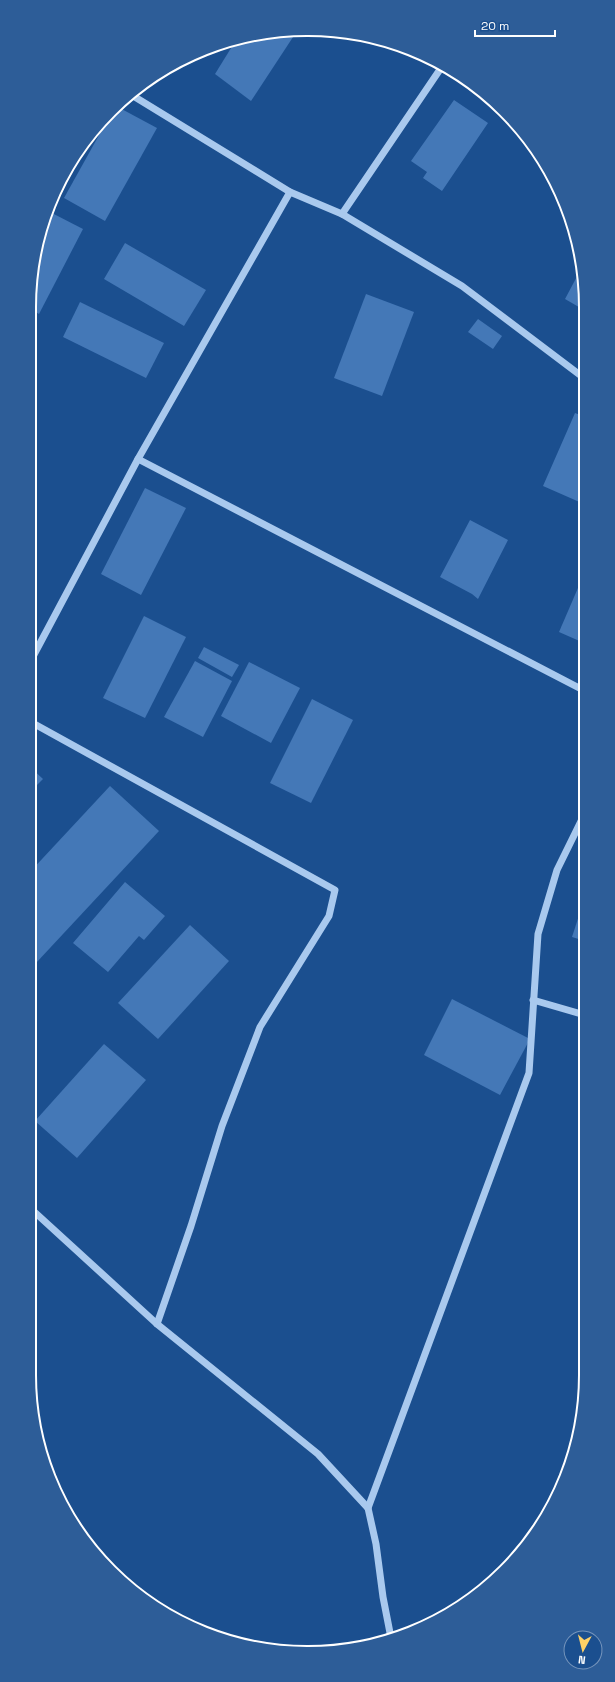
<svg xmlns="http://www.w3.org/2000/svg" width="615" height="1682" viewBox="0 0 615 1682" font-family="'Space Grotesk',sans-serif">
<rect width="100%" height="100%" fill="#1b4f8f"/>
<g fill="#4478b7">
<path d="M271 31H297L251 101 215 74 236 40Z"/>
<path d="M454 100 488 123 442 191 423 178 427 172 411 161Z"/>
<path d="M116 106 157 128 105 221 64 198 113 110Z"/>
<path d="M48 211 83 229 39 314 29 308 38 236Z"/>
<path d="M125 243 206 290 184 326 104 279Z"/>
<path d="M582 267 584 271V310L565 299Z"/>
<path d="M366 294 414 312 382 396 334 378Z"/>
<path d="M80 302 164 343 146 378 63 337Z"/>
<path d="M478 319 502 336 493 349 468 332Z"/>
<path d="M575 413 583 416 584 415V504L543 486Z"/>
<path d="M145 488 186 508 141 595 101 574Z"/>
<path d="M470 520 508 540 478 599 472 594 440 577Z"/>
<path d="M584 574V643L559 632Z"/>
<path d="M144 616 186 637 145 718 103 698Z"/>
<path d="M204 647 239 665 232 677 198 658Z"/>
<path d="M195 661 232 681 203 737 164 717Z"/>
<path d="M249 662 300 688 271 743 221 716Z"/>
<path d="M312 699 353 720 311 803 270 783Z"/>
<path d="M29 766 43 779 29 793Z"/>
<path d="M110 786 159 831 36 963 29 957V873Z"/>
<path d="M125 882 165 916 144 940 139 936 108 972 73 943Z"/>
<path d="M585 897V941L572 937Z"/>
<path d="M190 925 229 961 158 1039 118 1003Z"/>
<path d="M452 999 530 1039 500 1095 424 1055Z"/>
<path d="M104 1044 146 1080 77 1158 35 1121Z"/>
</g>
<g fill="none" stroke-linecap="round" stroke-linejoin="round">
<g stroke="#a9c9ee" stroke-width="7">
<path d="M130 94 290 192 342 214 462 286 584 378"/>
<path d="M342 214 443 65"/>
<path d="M138 459 585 691"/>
<path d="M29 664 138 459 290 192"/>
<path d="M29 721 335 890 329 916 260 1027 222 1126 191 1226 157 1324"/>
<path d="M533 1000 585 1015"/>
<path d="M29 1207 157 1324 318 1454 368 1508 376 1544 383 1597 391 1638"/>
<path d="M368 1508 529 1073 538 934 557 870 585 813"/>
</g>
</g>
<path d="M0 0H615V1682H0ZM307 36H308A271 271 0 0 1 579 307V1375A271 271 0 0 1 308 1646H307A271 271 0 0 1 36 1375V307A271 271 0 0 1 307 36Z" fill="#2d5d98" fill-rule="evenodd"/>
<path fill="none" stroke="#fff" stroke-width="2" d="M307 36H308A271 271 0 0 1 579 307V1375A271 271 0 0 1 308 1646H307A271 271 0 0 1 36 1375V307A271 271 0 0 1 307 36Z"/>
<g transform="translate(583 1650) rotate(187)"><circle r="19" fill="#1b4f8f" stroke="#7695bc"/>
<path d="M0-3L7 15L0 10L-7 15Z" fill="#ffd166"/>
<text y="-6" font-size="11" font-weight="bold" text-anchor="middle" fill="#ffffff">N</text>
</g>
<path d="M475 30v6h80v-6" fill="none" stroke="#ffffff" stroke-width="2"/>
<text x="481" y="30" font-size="12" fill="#ffffff" stroke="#1b4f8f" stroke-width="3" paint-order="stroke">20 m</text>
</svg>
